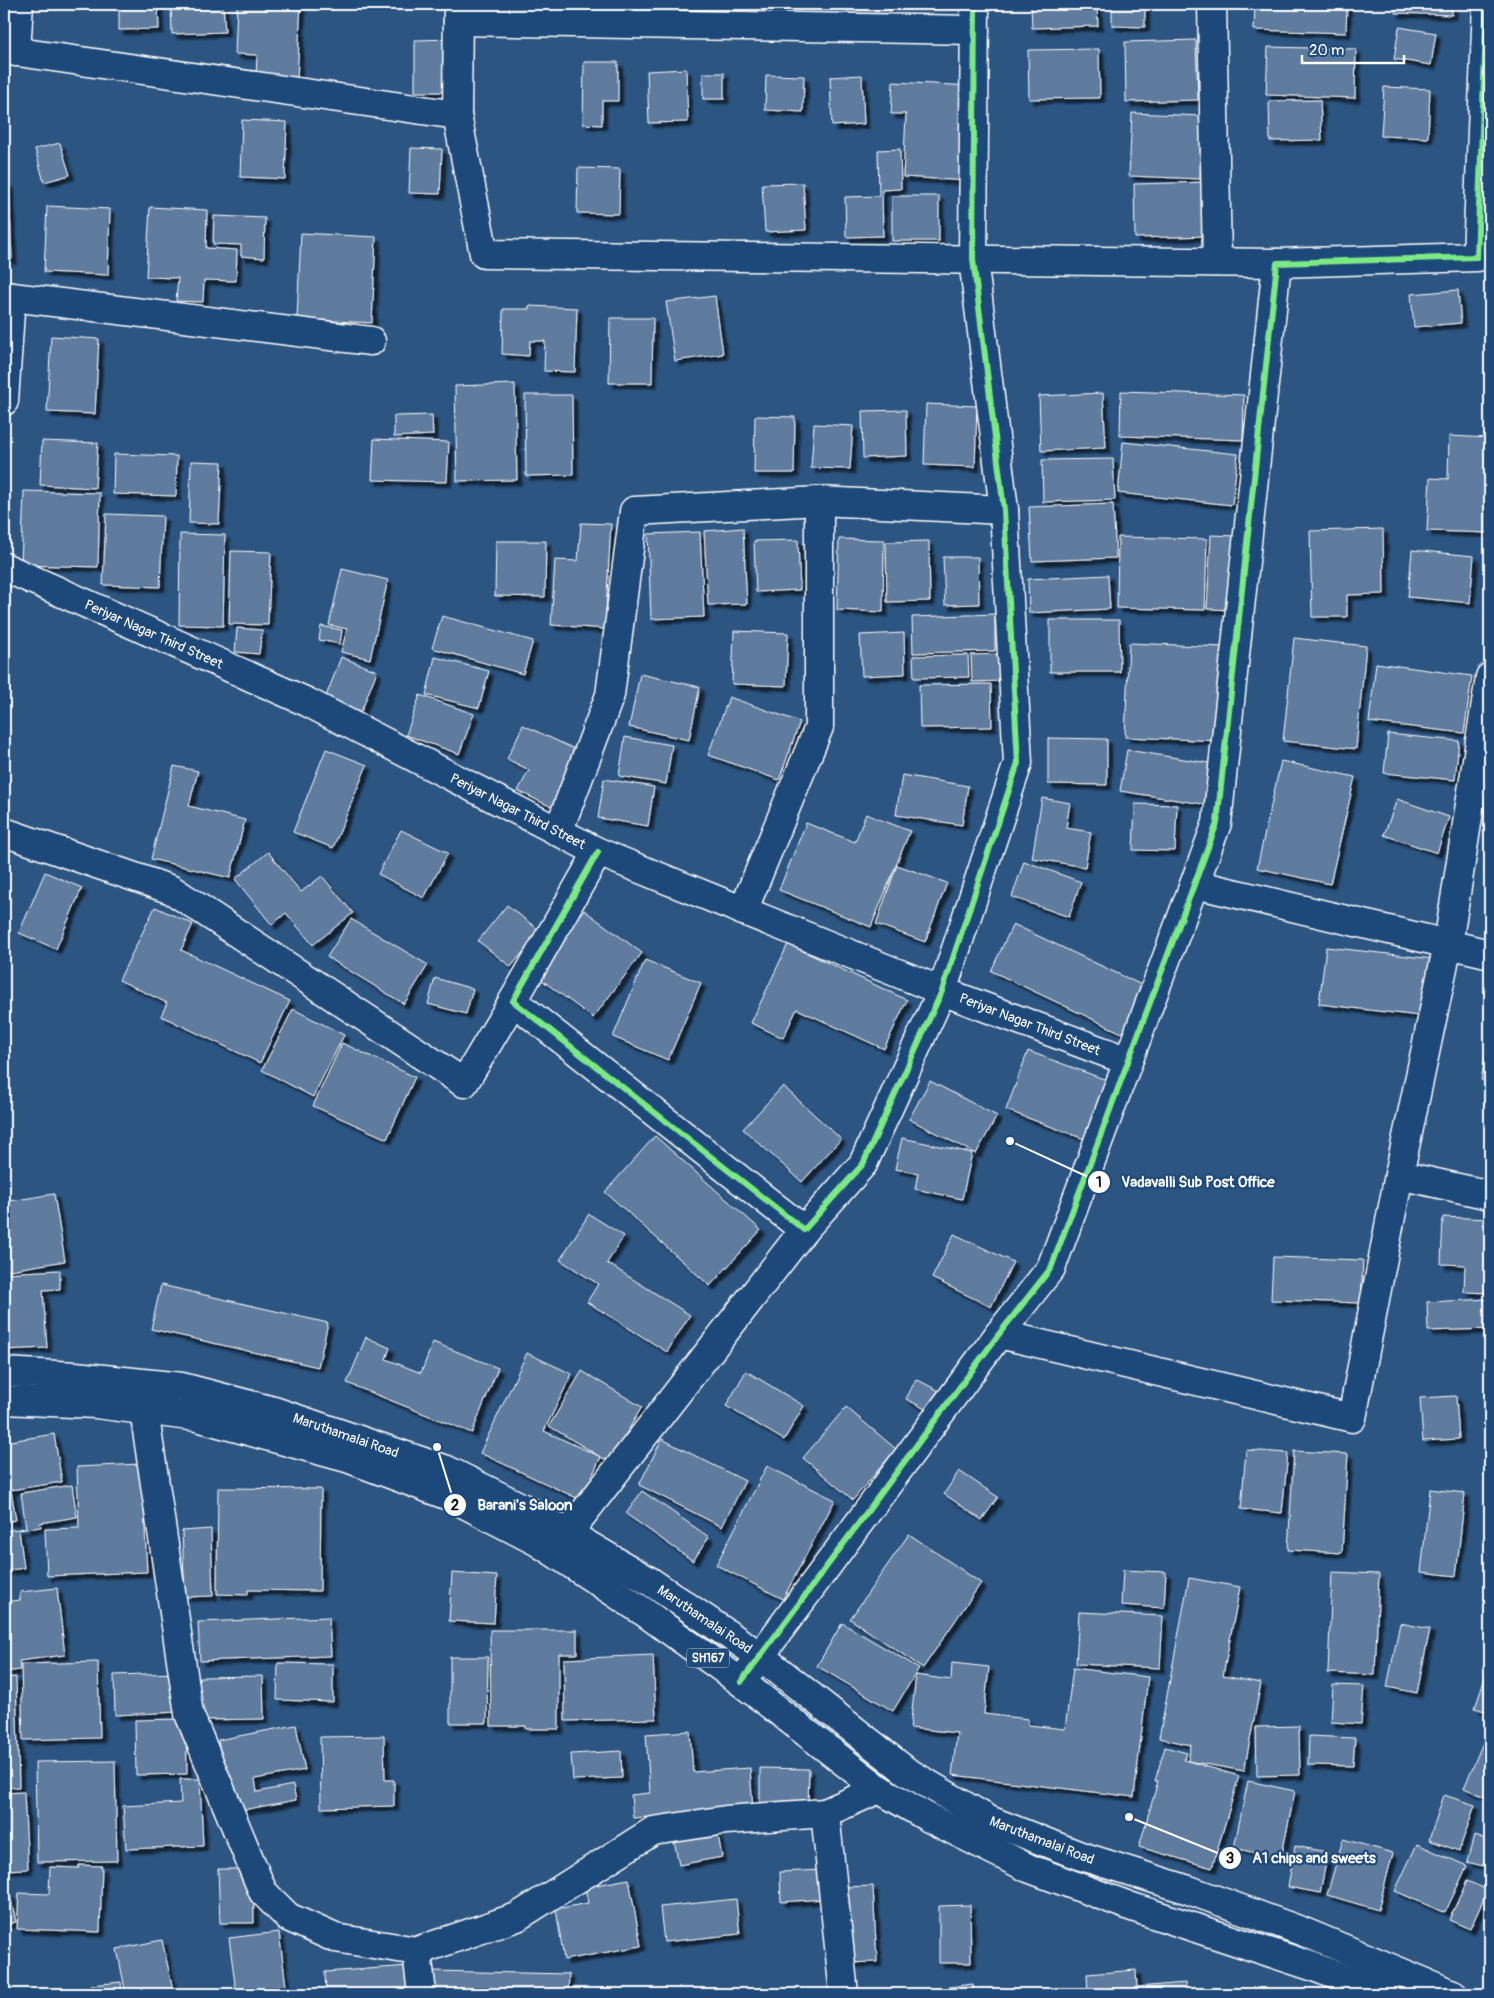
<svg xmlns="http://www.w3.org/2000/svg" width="1494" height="1998" viewBox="0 0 1494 1998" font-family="Pangolin,sans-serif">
<defs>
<filter id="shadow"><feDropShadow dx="4.5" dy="4.5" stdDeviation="1" flood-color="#0009"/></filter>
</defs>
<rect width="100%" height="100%" fill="#2c5582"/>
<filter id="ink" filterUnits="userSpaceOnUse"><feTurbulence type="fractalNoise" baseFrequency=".02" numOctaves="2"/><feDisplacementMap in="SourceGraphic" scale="10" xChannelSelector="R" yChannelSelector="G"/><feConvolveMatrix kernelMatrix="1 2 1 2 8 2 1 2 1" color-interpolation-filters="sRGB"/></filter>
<g filter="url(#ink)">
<g fill="#5e7c9f" stroke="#fff" filter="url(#shadow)">
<path d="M119 4H158L159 29 119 30Z"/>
<path d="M223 4 225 32 172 34 171 7Z"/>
<path d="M237 4H301L297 80 256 77 257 55 235 54Z"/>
<path d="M848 4H890V15L849 16Z"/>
<path d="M1031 4H1097L1098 26 1032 28Z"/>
<path d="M1112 4H1145V27L1112 26Z"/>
<path d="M1255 4H1347L1346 33 1254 30Z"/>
<path d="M1395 4H1452V15L1395 13Z"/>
<path d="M1399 27 1436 33 1431 65 1394 59Z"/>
<path d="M453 39 454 92H415V40Z"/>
<path d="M1196 40 1198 100 1126 102 1125 42Z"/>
<path d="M1268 47 1356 49 1355 98 1266 95Z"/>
<path d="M1099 49 1100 98 1029 99 1028 50Z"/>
<path d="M584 62H618V101H602V125L583 124Z"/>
<path d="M686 69 688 122 649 123 647 71Z"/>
<rect x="703" y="73" width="21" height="26"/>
<path d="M766 75 804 76 803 112 765 110Z"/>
<path d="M862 75 864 124 832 126 830 77Z"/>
<path d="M893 82 973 86 968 181 903 177 906 114H891Z"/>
<path d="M1384 87 1430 89 1428 138 1381 136Z"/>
<path d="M1320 100 1322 140 1270 141 1269 101Z"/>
<path d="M1132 113 1202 116 1200 179 1129 176Z"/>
<path d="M242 120 287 122 285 179 240 177Z"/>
<path d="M60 143 70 175 44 182 35 149Z"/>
<path d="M411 148 442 149 440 194 409 193Z"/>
<path d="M900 149 901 189 882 190 883 236 846 237 845 197 879 196 878 150Z"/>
<path d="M578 168 620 169 619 214 577 213Z"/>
<path d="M1209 182 1211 236 1135 238 1134 184Z"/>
<path d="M4 183H9L12 259 4 260Z"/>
<path d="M803 183 806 230 765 232 762 184Z"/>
<rect x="892" y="196" width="47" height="45"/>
<path d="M47 206 110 209 108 275 44 272Z"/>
<path d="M150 207 207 210 206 248 237 250 236 281 204 280 203 302 176 301 178 278 146 277Z"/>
<path d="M214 216 265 218 264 258 241 256V245L213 244Z"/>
<path d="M301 233 376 237 372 323 297 319Z"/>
<path d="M1458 290 1461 323 1414 327 1411 294Z"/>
<path d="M715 296 723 354 675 361 666 302Z"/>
<path d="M529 306 577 308 575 372 544 371 545 341H530L529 356 502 354 503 309H529Z"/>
<path d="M610 318H653L652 383H609Z"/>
<path d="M51 336 99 339 95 414 47 412Z"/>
<path d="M515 384 517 480 457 481 455 386Z"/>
<path d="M1121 391 1244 395 1243 440 1120 436Z"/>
<path d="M1103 393 1106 448 1041 451 1039 396Z"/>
<path d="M525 395H572L573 475 526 476Z"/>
<path d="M926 404 977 406 975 467 924 465Z"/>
<path d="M906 410 907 456 863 458 862 411Z"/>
<path d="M432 415 433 435 394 437V416Z"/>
<path d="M755 416 795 417 794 473H754Z"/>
<path d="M814 424 853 426 850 469 811 468Z"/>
<path d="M1449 436 1490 438V533L1427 531 1430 478 1448 479Z"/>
<path d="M374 439 449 442 447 482 372 480Z"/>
<path d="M42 441 98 443 95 488 40 485Z"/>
<path d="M1123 442 1238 454 1232 505 1118 493Z"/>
<path d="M114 454 177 456 176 496 113 494Z"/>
<path d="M1113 459 1115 500 1043 502 1042 460Z"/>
<path d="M191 461 222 462 219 524 189 523Z"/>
<path d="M24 491 100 493 98 567 21 565Z"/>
<path d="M1113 504 1116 558 1032 561 1029 507Z"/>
<path d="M106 514 163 516 160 587 103 585Z"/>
<path d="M581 523 611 524 605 629 551 625 555 560 578 561Z"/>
<path d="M743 528 747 604 708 605 704 531Z"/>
<path d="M1383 529 1384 594 1347 595V617H1312L1310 531Z"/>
<path d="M700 532 704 617 651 619 648 534Z"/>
<path d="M180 534 225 535 223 626 179 625Z"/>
<path d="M1211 535 1237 536 1234 610 1207 609Z"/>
<path d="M1118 537 1207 539 1205 610 1117 608Z"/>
<path d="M839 539 884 540 883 612 837 610Z"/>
<path d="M798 540 800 590 756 592 754 541Z"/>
<path d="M496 541H546L545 597 495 596Z"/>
<path d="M929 541 930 601 887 602 886 542Z"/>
<path d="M1412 550 1474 556 1470 603 1408 597Z"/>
<path d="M231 551 271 552 268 625 229 624Z"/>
<path d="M943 557H978L979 604 945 605Z"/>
<path d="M342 569 388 580 370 659 341 652 347 629 329 625Z"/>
<path d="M1108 575 1110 609 1029 613 1028 579Z"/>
<path d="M995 614V651L913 653 912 617Z"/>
<path d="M442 616 533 641 523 674 432 648Z"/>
<path d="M1050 620H1119L1120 672H1050Z"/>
<path d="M321 626 342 630 340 644 319 640Z"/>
<path d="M237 628 262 630 259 654 235 652Z"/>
<path d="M734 631 788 633 786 686 732 684Z"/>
<path d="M904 633 905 674 862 676 860 635Z"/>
<path d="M1294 638 1366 646 1356 749 1283 741Z"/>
<path d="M1129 643 1225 647 1221 741 1125 737Z"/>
<path d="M1003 654V681L972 682 971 655Z"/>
<path d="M968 655 969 677 914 678 913 656Z"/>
<path d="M341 657 377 671 361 712 325 699Z"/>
<path d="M435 657 489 671 479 708 426 695Z"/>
<path d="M1376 663 1472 676 1464 733 1369 722Z"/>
<path d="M640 674 700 687 689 740 629 727Z"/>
<path d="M991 684 992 727 920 728 919 685Z"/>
<path d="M420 695 474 714 459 754 406 735Z"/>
<path d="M729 697 800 722 779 780 708 755Z"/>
<path d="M523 725 583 753 556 809 518 791 529 770 507 759Z"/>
<path d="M1388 734 1459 741 1455 780 1384 773Z"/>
<path d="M625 737 672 745 666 784 619 776Z"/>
<path d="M1048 738 1107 739V785L1048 784Z"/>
<path d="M326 749 367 765 333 848 293 832Z"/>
<path d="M1127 750 1215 764 1209 805 1120 791Z"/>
<path d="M1281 761 1355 777 1330 884 1257 868Z"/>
<path d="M174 766 198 771 189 806 245 820 230 878 151 859Z"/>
<path d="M902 775 968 786 962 825 896 815Z"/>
<path d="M604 779 654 787 648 826 598 818Z"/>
<path d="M1042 798 1070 803 1066 828 1091 832 1085 867 1032 858Z"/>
<path d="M1397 799 1449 817 1437 853 1384 835Z"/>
<path d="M1135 804 1177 805 1175 851 1133 850Z"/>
<path d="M866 814 910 831 871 927 779 890 806 823 855 842Z"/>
<path d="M401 830 448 853 424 898 378 874Z"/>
<path d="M268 852 301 892 322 876 353 913 313 945 286 913 272 925 235 879Z"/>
<path d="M1024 861 1081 882 1069 917 1012 897Z"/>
<path d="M897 865 947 883 925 942 876 924Z"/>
<path d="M45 872 82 888 56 949 19 933Z"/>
<path d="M507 905 540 931 511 967 478 941Z"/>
<path d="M155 907 193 924 181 950 290 1001 260 1063 161 1016 167 1003 119 980Z"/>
<path d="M584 910 642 953 593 1018 535 975Z"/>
<path d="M351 919 428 965 404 1004 327 957Z"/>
<path d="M1013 924 1148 988 1126 1035 991 971Z"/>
<path d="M788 944 907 1000 884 1049 797 1009 783 1038 751 1023Z"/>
<path d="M1326 947 1434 959 1427 1017 1319 1004Z"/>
<path d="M645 960 701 983 668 1060 613 1037Z"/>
<path d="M435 978 473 989 466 1014 428 1004Z"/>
<path d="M293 1009 344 1035 313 1097 262 1070Z"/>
<path d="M1490 1029V1082L1481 1080Z"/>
<path d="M342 1043 415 1077 387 1139 313 1106Z"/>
<path d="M1028 1051 1109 1081 1087 1140 1006 1110Z"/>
<path d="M930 1081 997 1116 976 1154 909 1119Z"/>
<path d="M783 1086 841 1139 802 1182 743 1129Z"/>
<path d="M655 1136 761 1230 710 1286 605 1192Z"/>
<path d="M902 1138 972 1153 962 1199 915 1189 918 1173 895 1169Z"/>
<path d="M54 1194 65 1261 4 1271V1202Z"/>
<path d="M589 1214 624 1236 607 1263 690 1315 667 1352 587 1302 598 1284 560 1260Z"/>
<path d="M1443 1217 1490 1219V1293L1464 1292 1465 1265 1441 1264Z"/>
<path d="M954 1234 1013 1262 991 1307 932 1278Z"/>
<path d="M1273 1257 1363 1260 1361 1303 1271 1300Z"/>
<path d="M60 1270V1289L43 1290 47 1348 4 1350V1273Z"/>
<path d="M161 1285 328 1323 318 1367 151 1329Z"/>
<path d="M1490 1299V1329L1428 1331 1427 1302Z"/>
<path d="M366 1337 390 1348 386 1359 421 1373 433 1342 498 1368 472 1433 347 1383Z"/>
<path d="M527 1353 572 1374 544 1431 601 1457 581 1500 480 1453Z"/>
<path d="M582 1371 642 1407 609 1462 549 1426Z"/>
<path d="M746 1371 804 1406 784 1440 726 1406Z"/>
<path d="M916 1379 939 1391 929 1411 906 1399Z"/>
<path d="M1456 1396 1459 1439 1423 1441 1420 1398Z"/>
<path d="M846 1407 896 1449 853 1500 803 1458Z"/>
<path d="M54 1434 62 1482 11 1490 16 1520 4 1522V1442Z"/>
<path d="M662 1439 745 1481 722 1527 639 1485Z"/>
<path d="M1246 1450 1288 1453 1282 1513 1241 1509Z"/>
<path d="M1294 1451 1348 1454 1342 1553 1288 1550Z"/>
<path d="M142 1464 147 1572 47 1576 45 1529 79 1528 77 1467Z"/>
<path d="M767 1466 835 1500 783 1599 716 1565Z"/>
<path d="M959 1471 998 1497 982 1520 944 1494Z"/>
<path d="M72 1485 77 1517 40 1523 41 1527 19 1530 24 1568 4 1571V1531L26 1528 21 1493Z"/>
<path d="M218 1488 321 1489 320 1591 248 1590V1595L217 1594Z"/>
<path d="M1430 1489 1465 1493 1456 1576 1421 1572Z"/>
<path d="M642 1491 709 1537 693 1561 626 1514Z"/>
<path d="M211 1529 213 1596 185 1597 182 1531Z"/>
<path d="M909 1534 981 1583 923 1668 850 1619Z"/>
<path d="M1123 1570 1166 1572 1164 1608 1121 1605Z"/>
<path d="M1332 1572 1379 1574 1375 1675 1328 1673Z"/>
<path d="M452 1573 497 1576 494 1623 449 1621Z"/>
<path d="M1189 1578 1240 1587 1223 1676 1261 1683 1244 1771 1188 1761 1191 1745 1159 1738Z"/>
<path d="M57 1588 65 1655 19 1661 20 1670 4 1672V1602L20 1600V1592Z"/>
<path d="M1079 1612 1163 1616 1160 1668 1076 1664Z"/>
<path d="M329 1617 331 1656 200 1661 198 1622Z"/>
<path d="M842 1623 919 1668 893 1711 817 1666Z"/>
<path d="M1400 1623 1430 1629 1417 1693 1387 1687Z"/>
<path d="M490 1630H577V1654H559V1729H526V1726H491Z"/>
<path d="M653 1655 656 1719 565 1721 564 1659Z"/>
<path d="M450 1657H488L487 1723H450Z"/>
<path d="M98 1662 100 1738 23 1740 21 1664Z"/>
<path d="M278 1663 333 1664V1702L277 1700Z"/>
<path d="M952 1663 989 1667 984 1714 1028 1719V1725L1065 1729 1073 1668 1148 1677 1134 1797 952 1775 957 1733 910 1728 916 1675 951 1680Z"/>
<path d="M1490 1663V1713L1475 1708Z"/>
<path d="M179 1673 180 1712 115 1715 114 1675Z"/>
<path d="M263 1676 264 1719 201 1720 199 1677Z"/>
<path d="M16 1677 19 1787 4 1788V1678Z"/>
<path d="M1333 1685 1364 1686 1361 1724 1331 1722Z"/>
<path d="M186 1719 187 1774 136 1775 135 1720Z"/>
<path d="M296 1725 305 1770 255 1779 257 1792 293 1785 296 1800 232 1812 218 1740Z"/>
<path d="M1299 1726 1300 1775 1257 1776 1256 1727Z"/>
<path d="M1489 1728H1490V1799L1464 1788Z"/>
<path d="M690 1731 693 1772 750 1768 753 1810 633 1818 631 1795 650 1793 646 1734Z"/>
<path d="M384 1736 385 1780H394V1806L321 1808 320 1737Z"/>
<path d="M1309 1736 1355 1738 1353 1766 1308 1765Z"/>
<path d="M1165 1747 1187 1753 1184 1760 1239 1776 1212 1868 1139 1847 1158 1781H1155Z"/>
<path d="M621 1751 622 1778 573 1780 571 1754Z"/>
<path d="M115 1761 117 1861 37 1862 35 1762Z"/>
<path d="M760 1768 809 1769 808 1806 760 1805Z"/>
<path d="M180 1779H200L203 1846 126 1849 123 1806 181 1803Z"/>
<path d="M1248 1781 1295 1791 1281 1859 1234 1848Z"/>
<path d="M24 1792 28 1869 4 1870V1793Z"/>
<path d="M1444 1795 1475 1805 1459 1851 1429 1840Z"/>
<path d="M717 1829 722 1857 679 1865 673 1836Z"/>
<path d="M1474 1836 1490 1840 1483 1866 1467 1862Z"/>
<path d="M1343 1839 1393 1853 1378 1910 1327 1895Z"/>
<path d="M1417 1844 1467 1866 1445 1913 1395 1891Z"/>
<path d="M1295 1846 1328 1852 1320 1893 1288 1887Z"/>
<path d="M79 1865 102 1866 100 1932 17 1929 19 1893 49 1894 50 1867 79 1868Z"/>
<path d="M218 1869H253L254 1923H220Z"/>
<path d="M823 1870 825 1899 781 1902 780 1872Z"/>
<path d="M629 1879 641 1946 564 1960 556 1909 588 1903 585 1887Z"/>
<path d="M1467 1881 1488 1890 1470 1929 1449 1920Z"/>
<path d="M873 1886 877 1962 846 1963 842 1887Z"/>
<path d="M10 1894 16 1922 4 1925V1895Z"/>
<path d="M1490 1895V1927H1486Z"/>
<path d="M736 1899 740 1934 664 1942 660 1907Z"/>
<path d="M970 1905 971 1963H939V1906Z"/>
<path d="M279 1932 286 1986 236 1992 229 1938Z"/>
<path d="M162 1940 174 1994H126L117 1949Z"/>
<path d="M409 1966 411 1994H326L325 1972Z"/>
<path d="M1136 1970 1137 1987 1185 1983 1186 1994H1088L1087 1974Z"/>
<path d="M432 1971 569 1974 568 1994H432Z"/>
<path d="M121 1982 122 1994H92L91 1985Z"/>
<path d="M973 1984 975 1994H950L949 1987Z"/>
<path d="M82 1988 84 1994H49Z"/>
<path d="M30 1991 31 1994H4Z"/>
</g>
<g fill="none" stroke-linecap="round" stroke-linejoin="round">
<defs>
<g id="street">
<path d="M1212 4 1217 262"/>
<path d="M458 21 975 30"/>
<path d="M4 50 457 115 484 254 1277 263"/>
<path d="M16 52 19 4"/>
<path d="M457 115 458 4"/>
<path d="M4 296 371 341"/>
<path d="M4 401 11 297"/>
<path d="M4 567 307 702 598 852 942 991 1128 1061"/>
<path d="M4 832 172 890 464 1083 513 1001"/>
<path d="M558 832 610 695 634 511 819 501 1004 510"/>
<path d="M598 852 513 1001 804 1230 863 1164 942 991 1018 763 1004 510 973 259 975 4"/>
<path d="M1195 884 1490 954"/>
<path d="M743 911 819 727V501"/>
<path d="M1399 1175 1448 944 1490 677"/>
<path d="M999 1334 1352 1418 1399 1175 1490 1195"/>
<path d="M144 1410 189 1714 263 1892 288 1917 335 1938 417 1951 517 1917 653 1831 726 1820 825 1813"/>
<path d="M568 1533 804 1230"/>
<path d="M741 1682 999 1334 1051 1268 1217 823 1277 263 1477 257 1487 4"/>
<path d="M417 1951 422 1994"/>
<path d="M844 1994 825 1813 879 1789"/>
</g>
<g id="primary">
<path d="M4 1372 75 1376 182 1387 274 1411 447 1470 533 1513 651 1582 760 1656 906 1771 989 1820 1078 1855 1189 1890 1304 1932 1453 1994"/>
<path d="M4 1400 96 1404 197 1417 347 1458 451 1497 538 1542 644 1612 741 1682 879 1789 927 1817 1028 1868 1132 1907 1311 1966 1386 1994"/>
</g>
</defs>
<use href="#street" stroke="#fff" stroke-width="31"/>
<use href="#primary" stroke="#fff" stroke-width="31"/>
<use href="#street" stroke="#1f4a7a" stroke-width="28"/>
<use href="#primary" stroke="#1f4a7a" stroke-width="28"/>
<defs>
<g id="cycleway">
<path d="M598 852 513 1001 804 1230 863 1164 942 991 1018 763 1004 510 973 259 975 4"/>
<path d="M741 1682 999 1334 1051 1268 1217 823 1277 263 1477 257 1487 4"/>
</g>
</defs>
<use href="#cycleway" stroke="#1f4a7a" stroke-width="9"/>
<use href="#cycleway" stroke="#7ce984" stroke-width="6"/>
</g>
</g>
<g text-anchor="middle" stroke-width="4.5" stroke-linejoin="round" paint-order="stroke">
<rect fill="#1f4a7a" stroke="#bcc9d7" stroke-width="1" x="687" y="1648.5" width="42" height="19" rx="4"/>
<g font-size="12" font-weight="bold" fill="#fff">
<text x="708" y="1662">SH167</text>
</g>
<g font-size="14" fill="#fff" stroke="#1f4a7a">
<text transform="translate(154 634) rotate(24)" y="5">Periyar Nagar Third Street</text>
<text transform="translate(518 811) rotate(27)" y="5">Periyar Nagar Third Street</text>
<text transform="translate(1030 1024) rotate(21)" y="5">Periyar Nagar Third Street</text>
<text transform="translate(346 1435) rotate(19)" y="5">Maruthamalai Road</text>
<text transform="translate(705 1619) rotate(34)" y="5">Maruthamalai Road</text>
<text transform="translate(1042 1840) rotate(21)" y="5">Maruthamalai Road</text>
</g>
</g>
<path fill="none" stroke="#fff" stroke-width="2" d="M1010 1141L1099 1182M437 1447L455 1505M1129 1817L1230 1858"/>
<g fill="#fff" stroke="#1f4a7a" stroke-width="2">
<circle cx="1010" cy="1141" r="5"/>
<circle cx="437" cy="1447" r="5"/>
<circle cx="1129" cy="1817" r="5"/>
<circle cx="1099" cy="1182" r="12"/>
<circle cx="455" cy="1505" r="12"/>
<circle cx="1230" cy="1858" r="12"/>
</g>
<g font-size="15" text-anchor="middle" font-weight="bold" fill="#111">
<text x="1099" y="1187">1</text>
<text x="455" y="1510">2</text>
<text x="1230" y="1863">3</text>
</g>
<g font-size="15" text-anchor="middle" font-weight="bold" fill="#fff" stroke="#1f4a7a" stroke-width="4.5" stroke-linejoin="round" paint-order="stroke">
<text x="1198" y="1187">Vadavalli Sub Post Office</text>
<text x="525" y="1510">Barani's Saloon</text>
<text x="1314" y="1863">A1 chips and sweets</text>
</g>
<rect width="1494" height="1998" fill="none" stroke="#1f4a7a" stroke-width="20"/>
<rect x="10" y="10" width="1474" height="1978" fill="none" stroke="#fff" stroke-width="2" filter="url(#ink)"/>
<path d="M1302 55v8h102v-8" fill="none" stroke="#ffffff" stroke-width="2.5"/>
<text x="1309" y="55" font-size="15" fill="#ffffff" stroke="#1f4a7a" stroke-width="4" paint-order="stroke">20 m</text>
</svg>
